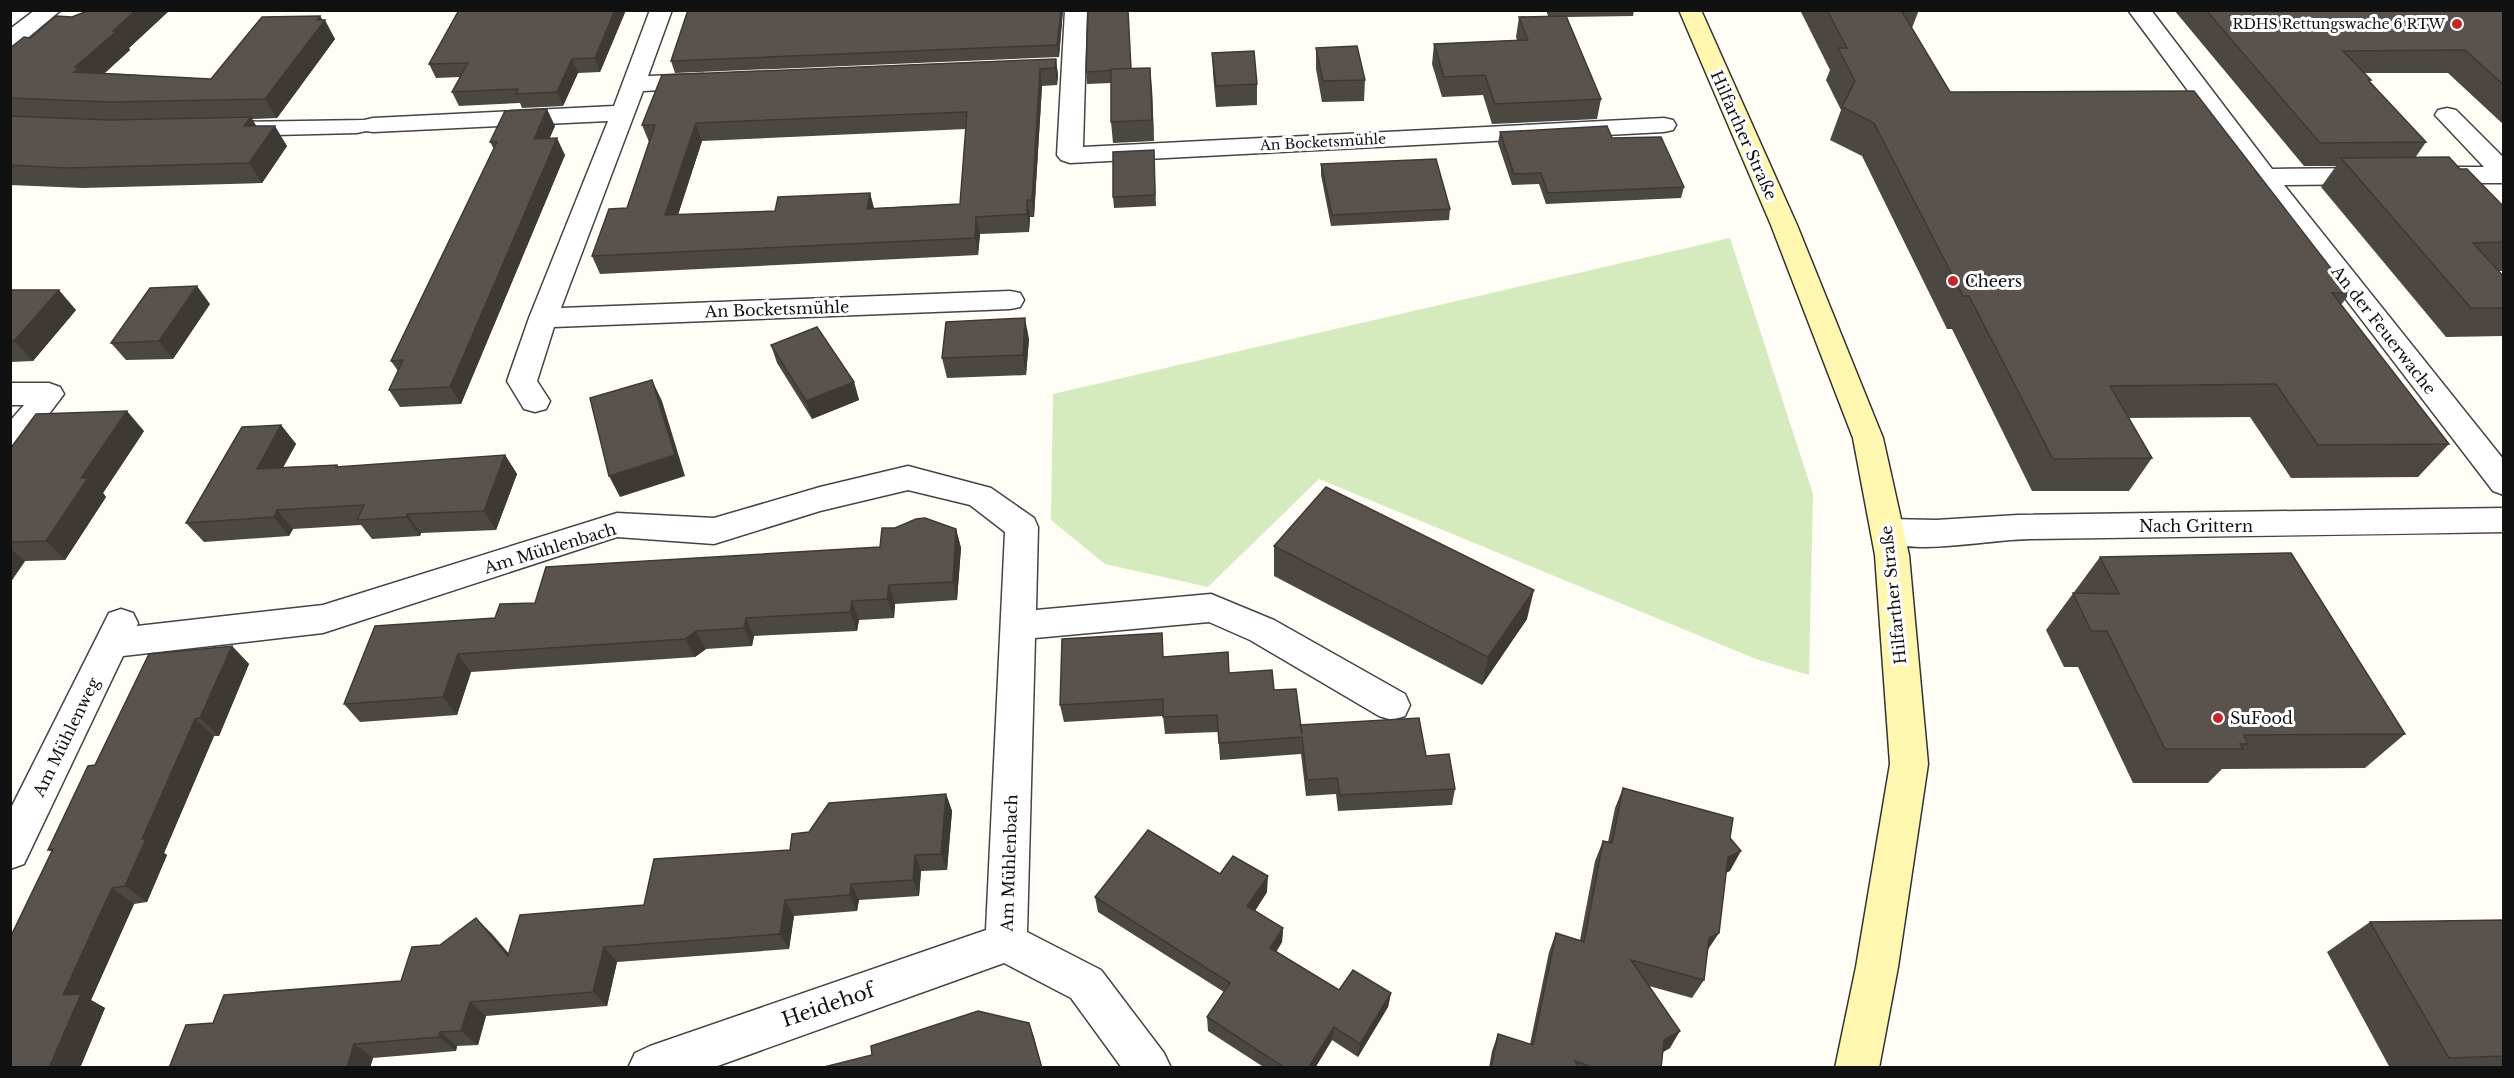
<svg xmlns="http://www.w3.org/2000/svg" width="2514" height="1078" viewBox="0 0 2514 1078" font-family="'Libre Baskerville',serif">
<rect width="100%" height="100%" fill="#fffdf5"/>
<path fill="#d5ebbd" d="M1730 238 1813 494 1809 675 1756 659 1319 479 1208 587 1105 564 1051 520 1053 394Z"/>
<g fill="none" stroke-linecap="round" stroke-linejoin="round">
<defs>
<g id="minor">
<path d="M35 10H61L18 46 10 48V29Z"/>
<path d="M650 10H672L648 76 703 74 711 76 715 81 711 86 703 88 643 91 561 308 1010 291 1020 293 1024 300 1020 307 1010 309 554 327 537 381 550 401 546 409 535 412 524 409 507 381 529 318 608 121 373 132 366 131 357 133 231 136 222 134 219 129 222 124 231 122 364 120 373 118 614 106Z"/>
<path d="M1065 10H1087L1083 147 1664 118 1673 120 1676 125 1673 130 1664 132 1070 163 1061 160 1057 155Z"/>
<path d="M2128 10H2151L2272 169 2374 168 2383 171 2387 176 2383 181 2374 184 2284 185 2504 460V495L2493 491 2256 182Z"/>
<path d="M2447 108 2456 110 2504 158V183H2429L2420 180 2416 175 2420 170 2429 167H2484L2435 115 2438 110Z"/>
<path d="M10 383H49L60 387 64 394 21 451 10 454V421L24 405H10Z"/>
<path d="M908 466 991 488 1034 518 1038 527 1036 610 1211 594 1274 620 1405 694 1410 705 1405 716 1392 720 1379 716 1250 640 1209 622 1035 638 1027 932 1101 970 1164 1053 1171 1068H1122L1071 998 1004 963 712 1068H628L635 1053 650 1046 986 930 1005 532 970 505 908 490 820 511 714 544 617 537 323 633 123 656 24 864 10 869V810L109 613 121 609 133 613 138 623 137 626 323 605 617 513 714 518 820 487Z"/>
<path d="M2504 508V532C2346 535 2188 537 2030 539 1984 540 1920 555 1876 541L1872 532 1876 523 1888 519 1936 520 2018 515Z"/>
</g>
<path id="secondary" d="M1679 10H1701L1797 225 1883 438 1909 555 1928 764 1898 967 1879 1068H1835L1856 967 1890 764 1875 555 1853 438 1771 225Z"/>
</defs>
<use href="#minor" stroke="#444" stroke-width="3"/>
<use href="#secondary" stroke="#333" stroke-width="3"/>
<use href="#minor" fill="#fff" fill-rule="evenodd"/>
<use href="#secondary" fill="#fff6b0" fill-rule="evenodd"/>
</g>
<g fill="#4d4742" fill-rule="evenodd">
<path d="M90 10H170L129 48 130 50 105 73 211 79 320 16 335 39 277 118 252 119 256 126 287 146 262 183 83 188 10 185V48L72 17Z"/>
<path d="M626 10 600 72 578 73 563 106 522 108 520 103 459 106 452 92 460 77 436 78 429 64Z"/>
<path d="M688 10H1063L1059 57 675 73 671 61Z"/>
<path d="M1546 10H1634L1633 16 1567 17 1601 99 1597 119 1492 124 1483 95 1442 97 1432 64 1434 44 1517 40 1516 37 1519 17 1548 16Z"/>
<path d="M1800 10H1919L1912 28 1950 92 2350 293 2341 305 2449 444 2418 477 2291 478 2250 417 2129 418 2152 458 2129 491H2032L1952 329H1947L1862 156 1830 140 1841 110 1826 80 1830 70Z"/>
<path d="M2174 10H2504V125L2448 73H2364L2371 80 2369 82 2426 142 2415 158 2460 169 2504 207V271H2498L2504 277V336L2446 337 2321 187 2336 166H2304Z"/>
<path d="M1316 48 1365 80 1364 101 1322 102 1316 69Z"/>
<path d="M1212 53 1257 84V105L1216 107 1213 74Z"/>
<path d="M1056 59 1058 76 1057 85 1042 86 1034 217H1030L1029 232 980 234 978 255 600 274 592 256 627 208 649 142 642 125ZM966 129 960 204 874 208 870 193 775 211 678 215 702 141Z"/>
<path d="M1131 69 1152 89 1154 141 1113 143 1111 122V83L1087 84 1086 72Z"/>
<path d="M555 126 549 138 565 155 461 404 400 407 389 390 398 371 391 361 494 149 490 142Z"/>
<path d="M1500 132 1612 138 1684 187 1681 198 1546 204 1539 184 1512 185 1498 143Z"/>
<path d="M1154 150 1156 206 1114 208 1113 197Z"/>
<path d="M1321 164 1450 209 1449 220 1331 226 1321 175Z"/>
<path d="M10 290 76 310 33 361 10 362Z"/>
<path d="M210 304 173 359 126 360 111 343Z"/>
<path d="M1029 339 1026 375 947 378 942 358Z"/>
<path d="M771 345 854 382 859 400 812 419 777 363Z"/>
<path d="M281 425 296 444 283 467 337 465 339 467 505 455 517 474 496 530 421 533 420 536 372 539 361 525 293 529 289 536 204 542 186 523Z"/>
<path d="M144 431 103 493 106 497 65 560 25 561 10 583V449Z"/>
<path d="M956 529 961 548 957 600 895 604 894 618 859 620 857 631 754 636 752 646 706 649 695 657 471 672 457 715 360 722 344 704 495 618 535 603 880 547Z"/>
<path d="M1274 546 1527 619 1482 685 1274 576Z"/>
<path d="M2100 557 2405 734 2365 768 2222 769 2208 783H2133L2078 667H2064L2046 630Z"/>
<path d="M232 646 249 664 219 736H214L164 853 167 855 147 902 134 904 91 1000 105 1008 80 1068 52 852 48 850 95 765Z"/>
<path d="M1164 657 1229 673 1274 690 1300 726 1426 756 1455 789 1452 805 1338 811 1336 794 1306 796 1301 754 1220 760 1218 732 1165 734 1163 716 1064 722 1060 705Z"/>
<path d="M1623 788 1730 838V871L1726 872 1707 951 1704 980 1692 998 1649 986 1670 1048 1663 1052 1661 1068H1489L1492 1051 1498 1034 1530 1044 1549 952 1556 933 1580 940 1595 861 1603 841 1608 842 1615 808Z"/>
<path d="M946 794 952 811 947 870 921 871 919 896 859 900 857 911 794 916 789 949 617 962 607 1006 486 1016 478 1045 457 1046 456 1051 373 1058 370 1068H169L213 1023 401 981 440 945 491 933 509 954 644 905 790 850 809 832Z"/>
<path d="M1220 874 1267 892 1255 911 1283 928 1282 942 1276 952 1339 990 1391 993 1388 1007 1358 1057 1332 1040 1315 1068H1265L1208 1031 1207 1017 1224 992 1098 912 1095 897Z"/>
<path d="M2504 920V1068H2390L2327 952 2370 922Z"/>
</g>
<g fill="#3f3936">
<path d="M136 10H170L129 48 130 50 91 85 74 72 75 67 113 31Z"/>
<path d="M615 10H626L600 72 595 58Z"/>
<path d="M1061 10H1063L1059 57 1057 45Z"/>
<path d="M320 16 323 21 325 20 335 39 277 118 265 99Z"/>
<path d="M572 59 578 73 563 106 557 92Z"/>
<path d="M1056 59 1058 76 1057 85 1055 68Z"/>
<path d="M1150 68 1152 89 1154 141 1152 120Z"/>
<path d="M1040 69 1042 86 1034 217 1032 200Z"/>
<path d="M547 109 555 126 542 156 534 139Z"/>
<path d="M251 117 263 137 244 126Z"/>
<path d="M696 123 702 141 672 233 665 215Z"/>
<path d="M275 126 287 146 262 183 249 163Z"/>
<path d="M557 138 565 155 461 404 450 387Z"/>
<path d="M870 193 874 210 867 209Z"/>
<path d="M1027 200 1030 217 1029 232 1027 214Z"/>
<path d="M976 217 980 234 978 255 975 238Z"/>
<path d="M197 286 210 304 173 359 159 341Z"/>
<path d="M59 290 76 310 33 361 14 341Z"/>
<path d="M1025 318 1029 339 1026 375 1023 355Z"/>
<path d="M652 380 662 401 685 476 620 497 609 476Z"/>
<path d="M854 382 859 400 812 419 806 401Z"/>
<path d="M127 411 144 431 103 493 106 497 65 560 46 541 81 478Z"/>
<path d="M281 425 296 444 272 488 257 469Z"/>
<path d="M505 455 517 474 496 530 484 511Z"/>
<path d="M277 510 293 529 289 536 274 517Z"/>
<path d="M407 514 421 533 420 536 406 517Z"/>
<path d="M956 529 961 548 957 600 953 582Z"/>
<path d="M10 548 25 561 10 583Z"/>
<path d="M889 585 895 604 894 618 887 599Z"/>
<path d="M1534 590 1527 619 1482 685 1488 657Z"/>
<path d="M852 601 859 620 857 631 850 612Z"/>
<path d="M746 618 754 636 752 646 744 628Z"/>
<path d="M696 631 706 649 695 657 685 639Z"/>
<path d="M232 646 249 664 219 736 200 718Z"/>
<path d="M458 654 471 672 457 715 443 697Z"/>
<path d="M195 719 214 736 164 853 167 855 147 902 125 886 142 839Z"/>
<path d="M946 794 952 811 947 870 941 854Z"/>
<path d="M1741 851 1730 871 1717 877 1728 857Z"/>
<path d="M915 855 921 871 919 896 913 880Z"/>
<path d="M1268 876 1267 892 1248 921 1247 906Z"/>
<path d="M851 884 859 900 857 911 850 895Z"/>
<path d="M112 888 134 904 91 1000 105 1008 80 1068H49L63 995Z"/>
<path d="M785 900 794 916 789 949 780 934Z"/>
<path d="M476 918 491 933 523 970 508 956Z"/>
<path d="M1283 928 1282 942 1270 962V948Z"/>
<path d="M1719 933 1707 951 1709 938Z"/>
<path d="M604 947 617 962 607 1006 593 992Z"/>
<path d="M1391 993 1388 1007 1358 1057 1360 1044Z"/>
<path d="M470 1002 486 1016 478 1045 461 1031Z"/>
<path d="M1029 1023 1034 1037 1042 1068Z"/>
<path d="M1334 1027 1332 1040 1315 1068H1308Z"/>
<path d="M1680 1031 1670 1048 1654 1057 1664 1040Z"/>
<path d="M440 1032 457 1046 456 1051 439 1037Z"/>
<path d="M354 1044 373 1058 370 1068H347Z"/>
</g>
<g fill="#5a524d" stroke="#3f3936" stroke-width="1.5" fill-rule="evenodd">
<path d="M90 10H136L113 31H117L75 67 79 68 74 72 211 79 262 17 320 16 317 20H325L265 99 110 102 10 98V48L24 37 30 38 56 16 72 17Z"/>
<path d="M459 10H615L595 58 572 59 557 92 516 94 518 89 452 92 468 63 429 64Z"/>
<path d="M688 10H1061L1057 45 671 61Z"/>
<path d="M1088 10H1128L1131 69 1086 72Z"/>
<path d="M1827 10H1901L1950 92 2194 91 2350 293H2332L2449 444 2318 445 2276 384 2110 386 2152 458 2053 459 1969 296H1963L1874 123 1842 107 1855 81 1838 48H1847Z"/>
<path d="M2206 10H2504V85L2465 50 2343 51 2371 80H2368L2426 142 2320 143Z"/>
<path d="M1566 16 1601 99 1495 104 1485 75 1444 77 1434 44 1528 40 1519 17Z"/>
<path d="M1357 46 1365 80 1323 81 1316 48Z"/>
<path d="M1254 51 1257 84 1216 86 1212 53Z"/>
<path d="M1056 59 1055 68 1040 69 1032 200H1027V214L976 217 975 238 592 256 609 209 627 208 655 125H642L662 75ZM967 112 960 204 867 209 870 193 778 197 775 211 665 215 696 123Z"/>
<path d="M1150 68 1152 120 1111 122V69Z"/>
<path d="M547 109 534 139 557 138 450 387 389 390 403 360 391 361 497 142H490L505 111Z"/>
<path d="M10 116 109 120 251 117 244 126H275L249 163 67 168 10 165Z"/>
<path d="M1607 126 1612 138 1661 137 1684 187 1548 193 1541 173 1514 174 1500 132Z"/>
<path d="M1154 150 1155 195 1113 197V152Z"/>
<path d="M2449 157 2460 169H2467L2504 207V242L2473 243 2504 277V308H2471L2341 158Z"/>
<path d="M1436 159 1450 209 1332 215 1321 164Z"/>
<path d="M197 286 159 341 111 343 150 288Z"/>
<path d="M10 290H59L14 341H10Z"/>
<path d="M1025 318 1023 355 942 358 946 322Z"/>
<path d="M817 327 854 382 806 401 771 345Z"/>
<path d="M652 380 675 455 609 476 590 398Z"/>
<path d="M127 411 81 478H88L46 541 10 542V449L36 414Z"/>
<path d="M281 425 257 469 337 465 336 467 505 455 484 511 407 514 406 517 357 520 364 505 277 510 274 517 186 523 242 427Z"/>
<path d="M1326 487 1534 590 1488 657 1274 546Z"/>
<path d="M925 518 956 529 953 582 889 585 887 599 852 601 850 612 746 618 744 628 696 631 685 639 458 654 443 697 344 704 375 626 495 618 500 604 535 603 546 567 880 547 882 528H895L916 519Z"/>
<path d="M2291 553 2405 734 2244 735 2248 744H2240L2243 749H2165L2107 631H2091L2073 593 2119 594 2100 557Z"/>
<path d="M1162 633 1163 657 1228 652 1229 673 1272 670 1274 690 1296 689 1302 734 1300 725 1419 718 1426 756 1449 754 1455 789 1340 795 1337 778 1307 780 1302 737 1219 743 1217 715 1163 717V699L1060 705 1062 639Z"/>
<path d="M232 646 200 718 195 719 142 839H146L125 886 112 888 63 995 81 994 49 1068H10V938L53 849 48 850 88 766 95 765 149 654Z"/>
<path d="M1623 788 1733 818 1730 838 1741 851 1728 857 1719 933 1709 938 1704 980 1631 960 1680 1031 1664 1040 1661 1068H1595L1575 1061 1579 1068H1491L1498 1034 1533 1045 1556 933 1584 942 1603 841 1612 843Z"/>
<path d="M946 794 941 854 915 855 913 880 851 884 850 895 785 900 780 934 604 947 593 992 470 1002 461 1031 440 1032 439 1037 354 1044 347 1068H169L186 1025 213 1023 224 995 401 981 412 947 440 945 476 918 508 956 520 915 644 905 654 859 790 850 792 834 809 832 829 803Z"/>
<path d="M1148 830 1220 874 1233 856 1268 876 1247 906 1283 928 1270 948 1339 990 1353 970 1391 993 1360 1044 1334 1027 1308 1068H1285L1207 1017 1230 983 1095 897Z"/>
<path d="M2504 920V1056L2449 1058 2370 922Z"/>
<path d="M978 1011 1029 1023 1042 1068H820L872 1055 871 1046Z"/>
</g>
<g fill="#c4262e" stroke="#fff" stroke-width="2">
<circle cx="2457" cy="24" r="6"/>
<circle cx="1953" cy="281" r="6"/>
<circle cx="2218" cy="718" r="6"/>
</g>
<g text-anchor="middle" stroke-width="6" stroke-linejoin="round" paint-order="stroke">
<g font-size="14" fill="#111" stroke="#fff" text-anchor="end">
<text x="2445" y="29">RDHS Rettungswache 6 RTW</text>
</g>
<g font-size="14" fill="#111" stroke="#fff">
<text transform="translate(1323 142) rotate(-3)" y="5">An Bocketsmühle</text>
</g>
<g font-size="16" fill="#111" stroke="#fff">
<text transform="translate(1744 135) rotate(66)" y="6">Hilfarther Straße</text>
<text transform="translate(777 309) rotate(-2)" y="6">An Bocketsmühle</text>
<text transform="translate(2384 330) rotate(52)" y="6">An der Feuerwache</text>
<text x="2196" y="532">Nach Grittern</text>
<text transform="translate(550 548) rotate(-17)" y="6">Am Mühlenbach</text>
<text transform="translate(1893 595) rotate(-96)" y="6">Hilfarther Straße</text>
<text transform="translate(66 737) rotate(-64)" y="6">Am Mühlenweg</text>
<text transform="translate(1009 863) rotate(-88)" y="6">Am Mühlenbach</text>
</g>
<g font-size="16" fill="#111" stroke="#fff" text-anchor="start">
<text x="1965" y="287">Cheers</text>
<text x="2230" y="724">SuFood</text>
</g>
<g font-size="20" fill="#111" stroke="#fff">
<text transform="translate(828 1005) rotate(-19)" y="7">Heidehof</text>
</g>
</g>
<rect width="2514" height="1078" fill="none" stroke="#111111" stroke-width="24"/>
</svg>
